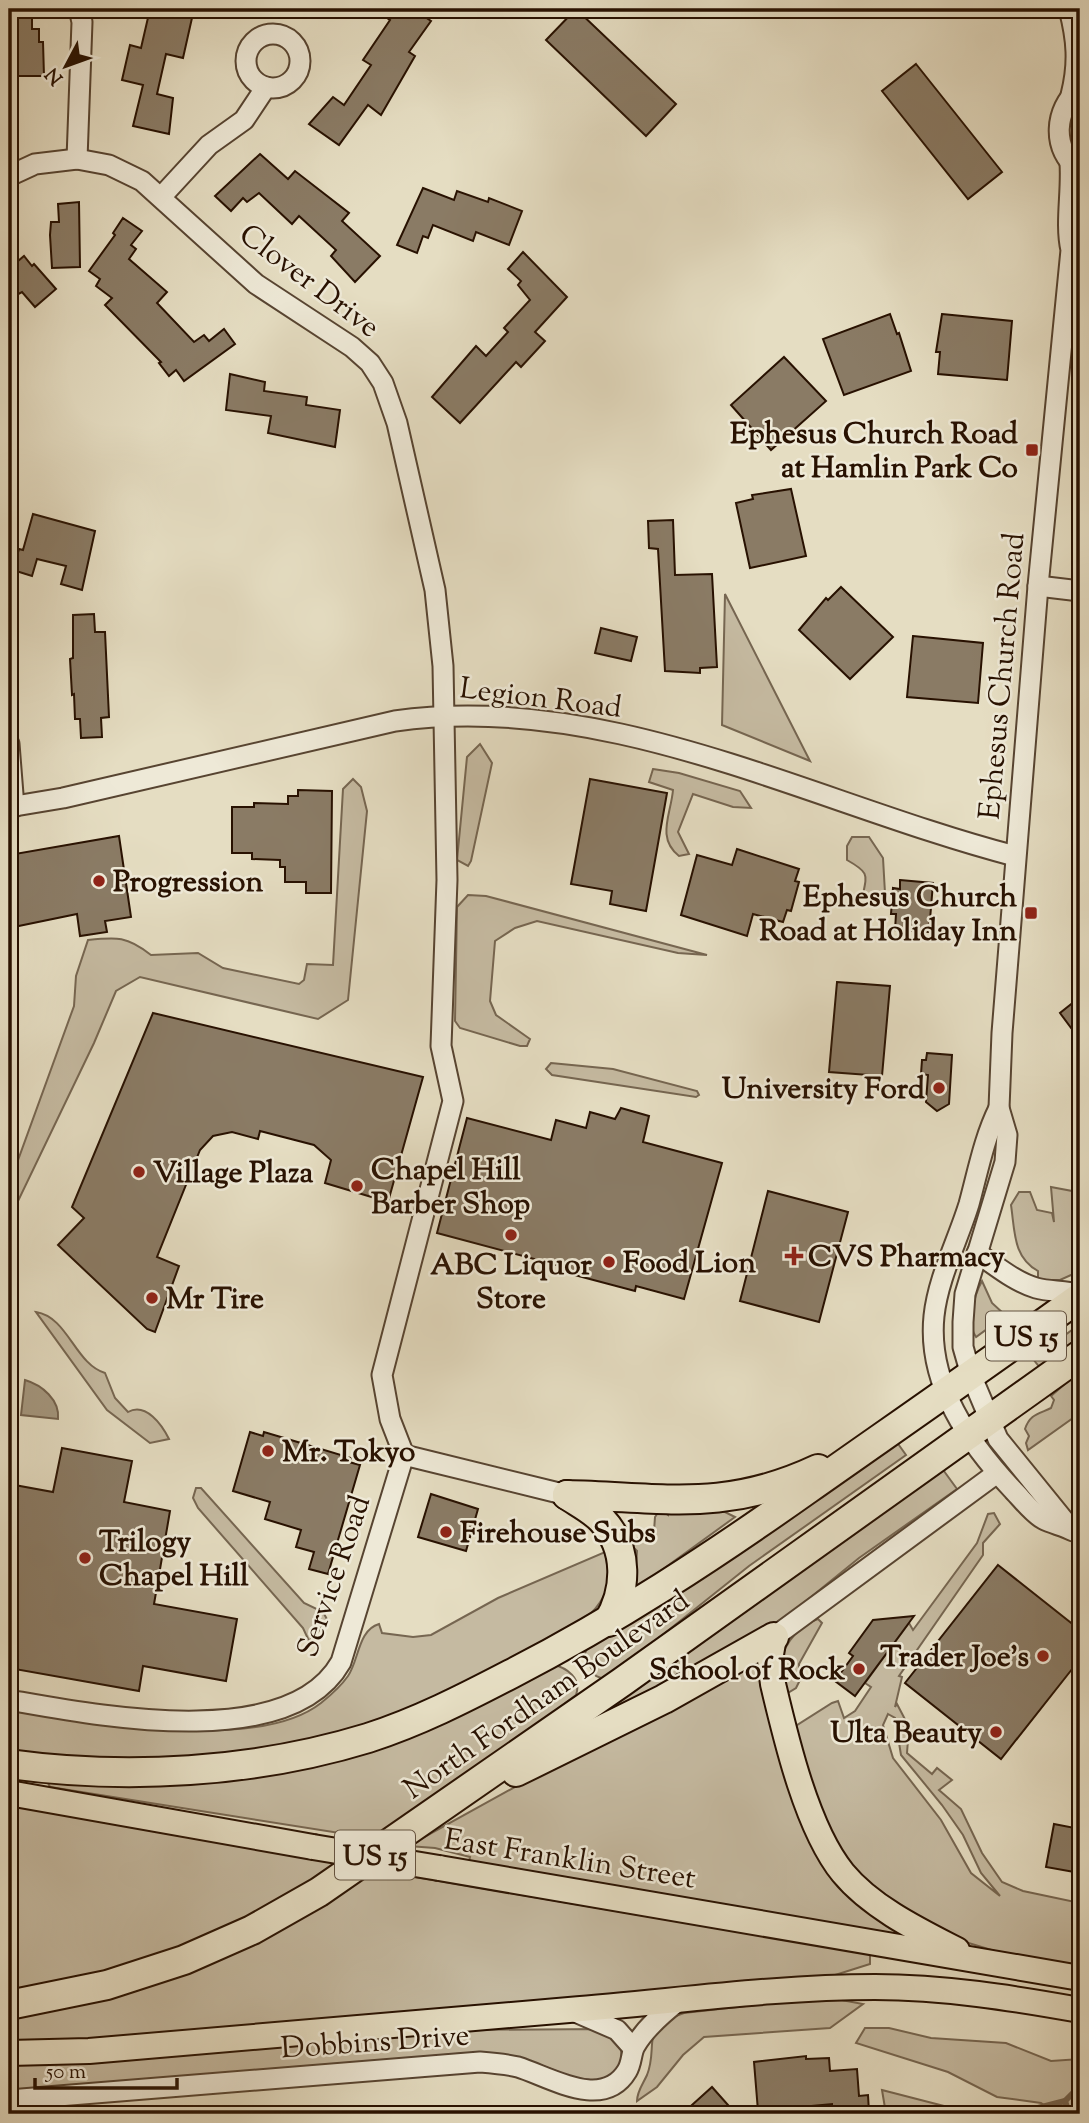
<svg xmlns="http://www.w3.org/2000/svg" width="1089" height="2123" viewBox="0 0 1089 2123" font-family="'Sorts Mill Goudy',serif">
<rect width="100%" height="100%" fill="#e5ddc2"/>
<filter id="stains"><feTurbulence type="fractalNoise" baseFrequency=".00286" numOctaves="4"/><feColorMatrix values="0 0 0 0 .2 0 0 0 0 .09 0 0 0 0 .02 0 0 0 .5 -.17"/></filter>
<radialGradient id="worn" r=".72"><stop offset=".6" stop-color="#630" stop-opacity="0"/><stop offset="1" stop-color="#630" stop-opacity=".3"/></radialGradient>
<g fill="#c5baa1" stroke="#766651" stroke-width="2" fill-rule="evenodd">
<path d="M725 594 810 761 722 725Z"/>
<path d="M480 744 492 763 471 861 468 866 457 860 467 757Z"/>
<path d="M653 769 679 773 740 791 751 808 733 807 693 794 678 832 689 854 679 856C656 838 671 814 673 790L649 782Z"/>
<path d="M353 779 361 787 367 811 348 1000 318 1019 140 977 116 991 94 1043 18 1201 10 1251 11 1283 9 1281V1185L74 1006 76 976 88 940C117 937 127 936 151 955L198 953 223 968 299 984 304 980 307 964 333 965 343 789Z"/>
<path d="M852 837H869L883 858 885 893 872 906 862 899C867 874 870 873 847 860V846Z"/>
<path d="M468 895 486 896 707 955 678 953 537 921 515 928 495 941 490 1001 496 1015 530 1039 527 1046H520L460 1028 455 1021 457 907Z"/>
<path d="M551 1063 613 1069 697 1091 699 1095 696 1097 552 1075 546 1069Z"/>
<path d="M1051 1187 1072 1191 1080 1200V1271L1060 1280H1038V1271C1013 1257 1015 1232 1011 1205L1019 1192H1030L1037 1210 1052 1213 1054 1222Z"/>
<path d="M982 1281 992 1303 1004 1314 1002 1318 976 1337C967 1325 974 1295 982 1281Z"/>
<path d="M36 1312C68 1317 75 1364 105 1373L115 1398 128 1412C146 1402 162 1425 169 1439L150 1443 107 1410Z"/>
<path d="M1080 1324V1342L1041 1369 1033 1359Z"/>
<path d="M1080 1371V1413L1028 1450 1026 1443 1029 1436 1025 1429C1030 1414 1039 1414 1051 1408L1054 1400 1051 1396Z"/>
<path d="M896 1441 906 1455 749 1566 606 1680 596 1676 584 1656 588 1646Z"/>
<path d="M941 1467 957 1489 859 1558 790 1614 738 1647 595 1721 629 1689Z"/>
<path d="M196 1488H201L304 1603 323 1612 328 1621 309 1641 303 1628 198 1508 193 1498Z"/>
<path d="M660 1510 668 1515V1512L723 1511 735 1517 637 1588 635 1585 637 1551 632 1546 637 1539 654 1531 655 1517Z"/>
<path d="M994 1513 1000 1524 983 1543V1555L899 1676 902 1677 895 1707 897 1704 909 1727 907 1753 932 1774 937 1768 952 1780 939 1790 961 1809 982 1853 1002 1882 1023 1891 1080 1903V1966L998 1952 962 1941 914 1918 840 1860 791 1729 832 1703 838 1701 844 1718 855 1711 871 1687 865 1683 909 1623 913 1630 977 1543 988 1514ZM888 1714 895 1718 901 1755 942 1805 963 1835 981 1873 1000 1896 971 1873 941 1820 893 1758 883 1725Z"/>
<path d="M605 1552 610 1554C618 1615 565 1632 520 1655 476 1677 433 1701 386 1718 305 1747 216 1759 131 1761 90 1762 49 1757 9 1755V1708C86 1721 256 1754 321 1703 331 1695 341 1686 348 1676 359 1660 358 1630 379 1624L382 1633 413 1637 431 1635 498 1598Z"/>
<path d="M818 1619 822 1623 799 1664 800 1680 796 1688 786 1694C785 1684 781 1670 782 1660 784 1642 802 1624 818 1619Z"/>
<path d="M756 1654 804 1818 902 1934 900 1936 469 1862 470 1857 435 1848 408 1846Z"/>
<path d="M552 1664C567 1668 582 1678 576 1695L501 1752 371 1838 50 1787 48 1783 221 1777Z"/>
<path d="M9 1801 337 1863 336 1868 231 1929 133 1966 9 1994Z"/>
<path d="M374 1870 870 1954V1964L832 1976 80 2040 9 2042V2016Z"/>
<path d="M825 1997 863 2004 830 2028 704 2037 683 2055 657 2087 637 2101C637 2091 643 2084 647 2075 659 2045 638 2028 684 2013Z"/>
<path d="M865 2028H889L931 2038 1006 2043 1051 2061 1080 2059V2114H1057L1041 2103 997 2097 948 2072 856 2043Z"/>
<path d="M601 2029C632 2037 627 2084 590 2081 573 2080 558 2071 543 2066 517 2057 494 2053 467 2053L9 2093V2064L453 2030Z"/>
<path d="M882 2090 975 2114H886Z"/>
</g>
<path fill="#a59880" stroke="#73624d" stroke-width="2" d="M25 1380C42 1385 60 1400 58 1419L21 1415Z"/>
<g fill="none" stroke-linecap="round" stroke-linejoin="round">
<g stroke="#73624d" stroke-width="6">
<path d="M1065 2101 1069 2114"/>
<path d="M1035 2114 1038 2108 1065 2101 1080 2086"/>
</g>
</g>
<g fill="#8a7b65" stroke="#281101" stroke-width="2">
<path d="M150 9H194L183 58 166 54 157 94 173 98 169 134 133 126 143 85 122 80 130 45 141 48Z"/>
<path d="M373 9H413L431 21 409 52 415 56 381 115 368 105 339 145 309 124 333 97 344 105 371 65 363 60 390 20Z"/>
<path d="M576 9 676 104 646 136 546 40Z"/>
<path d="M9 12H32V29H39V42H43L44 76H16V31H9Z"/>
<path d="M916 64 1002 172 968 199 882 91Z"/>
<path d="M260 154 288 179 295 171 349 213 342 221 380 256 355 282 331 256 336 250 299 216 292 224 259 193 247 202 243 198 231 211 215 196Z"/>
<path d="M423 188 454 200 457 191 488 202 489 198 522 211 509 245 476 232 473 241 433 225 428 238 423 236 417 253 397 245Z"/>
<path d="M79 202 80 267 52 268 50 235 51 222H59L58 204Z"/>
<path d="M123 218 142 231 131 245 136 249 129 259 167 292 157 303 194 342 204 335 209 341 224 329 235 344 184 381 176 370 169 376 159 363 161 362 105 305 112 298 96 286 100 279 89 271 115 235 113 233Z"/>
<path d="M9 250 18 261 24 256 32 266 34 264 56 289 35 307 22 292 9 299Z"/>
<path d="M523 252 567 297 535 332 545 341 521 367 516 362 460 423 432 397 476 346 486 356 508 332 504 328 530 300 518 285 521 281 508 269Z"/>
<path d="M890 314 897 334 899 333 911 371 844 395 823 339Z"/>
<path d="M942 314 1012 321 1007 380 938 374 940 352H936Z"/>
<path d="M784 357 826 401 771 450 731 405Z"/>
<path d="M230 374 265 382 264 391 307 397 306 405 340 410 335 447 268 433 271 416 226 410Z"/>
<path d="M791 489 806 556 750 568 736 503 753 499 752 495Z"/>
<path d="M33 514 95 531 82 590 61 584 66 566 37 559 32 576 13 570 19 549 23 550Z"/>
<path d="M673 520 675 575 712 574 717 667 700 668V673L665 671 658 549 649 548 648 521Z"/>
<path d="M841 587 893 637 850 679 799 630 826 598 828 600Z"/>
<path d="M94 614 95 632H105L109 717 101 718 102 737 81 738 80 719H75L74 694 72 695 70 659 73 658V615Z"/>
<path d="M601 628 637 637 631 661 595 653Z"/>
<path d="M913 636 983 643 978 703 907 697Z"/>
<path d="M590 779 667 793 646 911 610 904 612 891 571 884Z"/>
<path d="M298 790 332 791 331 893H306V882H285V867H280V860L252 859V853H232V807H254V803L288 804V796H298Z"/>
<path d="M119 836 131 917 105 921 107 932 80 936 77 914 9 928V855Z"/>
<path d="M737 849 799 869 795 881 799 882 791 911 787 910 783 922 753 914 747 936 681 915 697 855 732 865Z"/>
<path d="M900 880 933 883 929 932 895 930 896 914H891L893 888 900 889Z"/>
<path d="M837 982 890 986 882 1076 829 1072Z"/>
<path d="M1080 997V1040L1060 1013Z"/>
<path d="M153 1013 423 1077 388 1202 325 1183 331 1160 314 1145 260 1131 258 1139 232 1132 213 1136 200 1150 157 1257 179 1266 155 1332 147 1329 58 1245 84 1218 72 1207Z"/>
<path d="M927 1053 952 1055 949 1104 937 1111 926 1102 928 1075 921 1074 922 1060H926Z"/>
<path d="M621 1108 649 1116 643 1142 722 1163 684 1299 636 1286 635 1291 567 1273 568 1268 437 1233 467 1118 551 1140 556 1120 586 1128 590 1112 615 1119Z"/>
<path d="M768 1191 848 1212 819 1322 740 1301Z"/>
<path d="M250 1432 263 1436 264 1432 301 1443 351 1458 349 1462 360 1465 328 1574 309 1569 314 1552 296 1547 301 1530 265 1519 270 1502 233 1491Z"/>
<path d="M62 1448 132 1461 124 1502 170 1511 154 1604 237 1619 226 1681 143 1666 139 1691 9 1668V1484L53 1492Z"/>
<path d="M431 1494 478 1509 466 1551 418 1537Z"/>
<path d="M998 1565 1080 1630V1659L1001 1759 905 1683Z"/>
<path d="M914 1616 855 1696 835 1681 853 1656 849 1653 873 1620Z"/>
<path d="M1054 1824 1080 1829V1873L1046 1867Z"/>
<path d="M806 2056V2059L829 2058 830 2071 857 2069 859 2096 868 2095 869 2112 832 2114V2104L758 2111 754 2062Z"/>
<path d="M712 2087 736 2114H682Z"/>
</g>
<g fill="none" stroke-linecap="round" stroke-linejoin="round">
<defs>
<g id="minor">
<path d="M1069 9C1077 39 1079 64 1071 95"/>
<circle cx="273" cy="61" r="27"/>
<path d="M77 159 82 22 79 9"/>
<path d="M1070 163C1072 192 1065 224 1071 250L1038 586 1002 1033 999 1108 1007 1135 1005 1162 965 1294 963 1322V1347L971 1375 998 1439 1071 1529"/>
<path d="M1079 171C1051 147 1054 111 1080 87"/>
<path d="M9 176 35 164 77 159 109 165 142 181 256 284 352 347 370 363 383 383 397 423 435 590 443 666 447 880 441 1046 453 1101 382 1375 390 1419 404 1455"/>
<path d="M162 196 209 145 244 120 266 87"/>
<path d="M1038 586 1080 591"/>
<path d="M9 744 14 807"/>
<path d="M9 807 63 798 395 721C610 691 812 803 1015 856"/>
<path d="M999 1108C984 1138 978 1171 969 1204 958 1240 938 1278 934 1316 927 1384 969 1443 1013 1490 1022 1499 1032 1513 1043 1519 1053 1524 1064 1526 1073 1531"/>
<path d="M977 1253C995 1265 1015 1282 1036 1288 1051 1292 1065 1290 1080 1295"/>
<path d="M404 1455 567 1495"/>
<path d="M774 1637 997 1473"/>
<path d="M9 1700C95 1715 289 1754 341 1662L404 1455"/>
<path d="M573 2011 617 2030 633 2048"/>
<path d="M9 2100 480 2062C493 2063 506 2064 518 2067 550 2077 603 2111 627 2071 632 2063 631 2053 635 2046 646 2027 664 2012 681 1999"/>
</g>
<g id="major">
<path d="M774 1637 770 1660 773 1684C786 1739 807 1829 843 1873 871 1907 918 1930 957 1950"/>
<path d="M9 1793 313 1847"/>
<path d="M439 1868 1080 1978"/>
<path d="M9 2053 89 2051C249 2038 409 2024 569 2010 671 2002 773 1987 875 1987 943 1987 1013 1998 1080 2010"/>
</g>
<g id="highway">
<path d="M567 1495C664 1497 724 1513 818 1469"/>
<path d="M567 1495C579 1503 593 1510 602 1520 629 1549 627 1590 608 1622"/>
<path d="M9 1764C126 1780 254 1773 368 1738 418 1722 465 1698 511 1674 616 1620 712 1557 808 1489 899 1425 990 1362 1080 1297"/>
<path d="M516 1772 664 1699 774 1637"/>
<path d="M9 2005 107 1985 184 1960 252 1930 319 1892 622 1682 1080 1355"/>
</g>
</defs>
<use href="#minor" stroke="#574431" stroke-width="23"/>
<use href="#major" stroke="#281101" stroke-width="28"/>
<use href="#highway" stroke="#281101" stroke-width="32"/>
<use href="#minor" stroke="#eee9d7" stroke-width="19"/>
<use href="#major" stroke="#e5ddc2" stroke-width="24"/>
<use href="#highway" stroke="#e5ddc2" stroke-width="28"/>
<defs>
<path id="major-bridge" d="M313 1847 439 1868"/>
</defs>
<use href="#major-bridge" stroke="#281101" stroke-width="28" stroke-linecap="butt"/>
<use href="#major-bridge" stroke="#e5ddc2" stroke-width="24"/>
</g>
<g fill="#8f2418" stroke="#eee9d7" stroke-width="2.5">
<rect x="1025" y="443" width="14" height="14" rx="3.5"/>
<circle cx="99" cy="881" r="7"/>
<rect x="1024" y="906" width="14" height="14" rx="3.5"/>
<circle cx="939" cy="1088" r="7"/>
<circle cx="139" cy="1172" r="7"/>
<circle cx="357" cy="1186" r="7"/>
<circle cx="511" cy="1235" r="7"/>
<path d="M790.5 1245.5h7v7h7v7h-7v7h-7v-7h-7v-7h7z"/>
<circle cx="609" cy="1262" r="7"/>
<circle cx="152" cy="1298" r="7"/>
<circle cx="268" cy="1451" r="7"/>
<circle cx="446" cy="1532" r="7"/>
<circle cx="85" cy="1558" r="7"/>
<circle cx="1043" cy="1656" r="7"/>
<circle cx="859" cy="1669" r="7"/>
<circle cx="996" cy="1732" r="7"/>
</g>
<g text-anchor="middle" stroke-width="5" stroke-linejoin="round" paint-order="stroke">
<g fill="#eee9d7" stroke="#635241" stroke-width="2">
<rect x="986" y="1311.5" width="80" height="49" rx="5"/>
<rect x="335" y="1830.5" width="80" height="49" rx="5"/>
</g>
<g font-size="28" font-weight="bold" fill="#281101">
<text x="1026" y="1346">US 15</text>
<text x="375" y="1865">US 15</text>
</g>
<g font-size="30" fill="#281101" stroke="#eee9d7">
<text transform="translate(310 280) rotate(37)" y="10">Clover Drive</text>
<text transform="translate(1001 676) rotate(-85)" y="10">Ephesus Church Road</text>
<text transform="translate(541 697) rotate(7)" y="10">Legion Road</text>
<text transform="translate(333 1576) rotate(-71)" y="10">Service Road</text>
<text transform="translate(546 1694) rotate(-35)" y="10">North Fordham Boulevard</text>
<text transform="translate(570 1858) rotate(9)" y="10">East Franklin Street</text>
<text transform="translate(375 2041) rotate(-4)" y="10">Dobbins Drive</text>
</g>
<g font-size="30" font-weight="bold" fill="#281101" stroke="#eee9d7" text-anchor="start">
<text x="1018" y="443" text-anchor="end">Ephesus Church Road<tspan x="1018" dy="34">at Hamlin Park Co</tspan></text>
<text x="113" y="891">Progression</text>
<text x="1017" y="906" text-anchor="end">Ephesus Church<tspan x="1017" dy="34">Road at Holiday Inn</tspan></text>
<text x="925" y="1098" text-anchor="end">University Ford</text>
<text x="371" y="1179">Chapel Hill<tspan x="371" dy="34">Barber Shop</tspan></text>
<text x="153" y="1182">Village Plaza</text>
<text x="808" y="1266">CVS Pharmacy</text>
<text x="623" y="1272">Food Lion</text>
<text x="511" y="1274" text-anchor="middle">ABC Liquor<tspan x="511" dy="34">Store</tspan></text>
<text x="166" y="1308">Mr Tire</text>
<text x="282" y="1461">Mr. Tokyo</text>
<text x="460" y="1542">Firehouse Subs</text>
<text x="99" y="1551">Trilogy<tspan x="99" dy="34">Chapel Hill</tspan></text>
<text x="1029" y="1666" text-anchor="end">Trader Joe's</text>
<text x="845" y="1679" text-anchor="end">School of Rock</text>
<text x="982" y="1742" text-anchor="end">Ulta Beauty</text>
</g>
</g>
<rect width="1089" height="2123" fill="none" stroke="#e5ddc2" stroke-width="35"/>
<rect x="10" y="10" width="1068" height="2102" fill="none" stroke="#281101" stroke-width="3.5"/>
<rect x="18" y="18" width="1054" height="2088" fill="none" stroke="#281101" stroke-width="2"/>
<g transform="translate(66 66) rotate(229)" stroke="#eee9d7" stroke-width="5" paint-order="stroke">
<path d="M0-5L12 26L0 18L-12 26Z" fill="#281101"/>
<text y="-10" font-size="19" font-weight="bold" text-anchor="middle" fill="#281101">N</text>
</g>
<path d="M35 2078v10h142v-10" fill="none" stroke="#281101" stroke-width="3.5"/>
<text x="46" y="2078" font-size="21" fill="#281101" stroke="#eee9d7" stroke-width="5" paint-order="stroke">50 m</text>
<rect width="100%" height="100%" filter="url(#stains)"/>
<rect width="100%" height="100%" fill="url(#worn)"/>
</svg>
